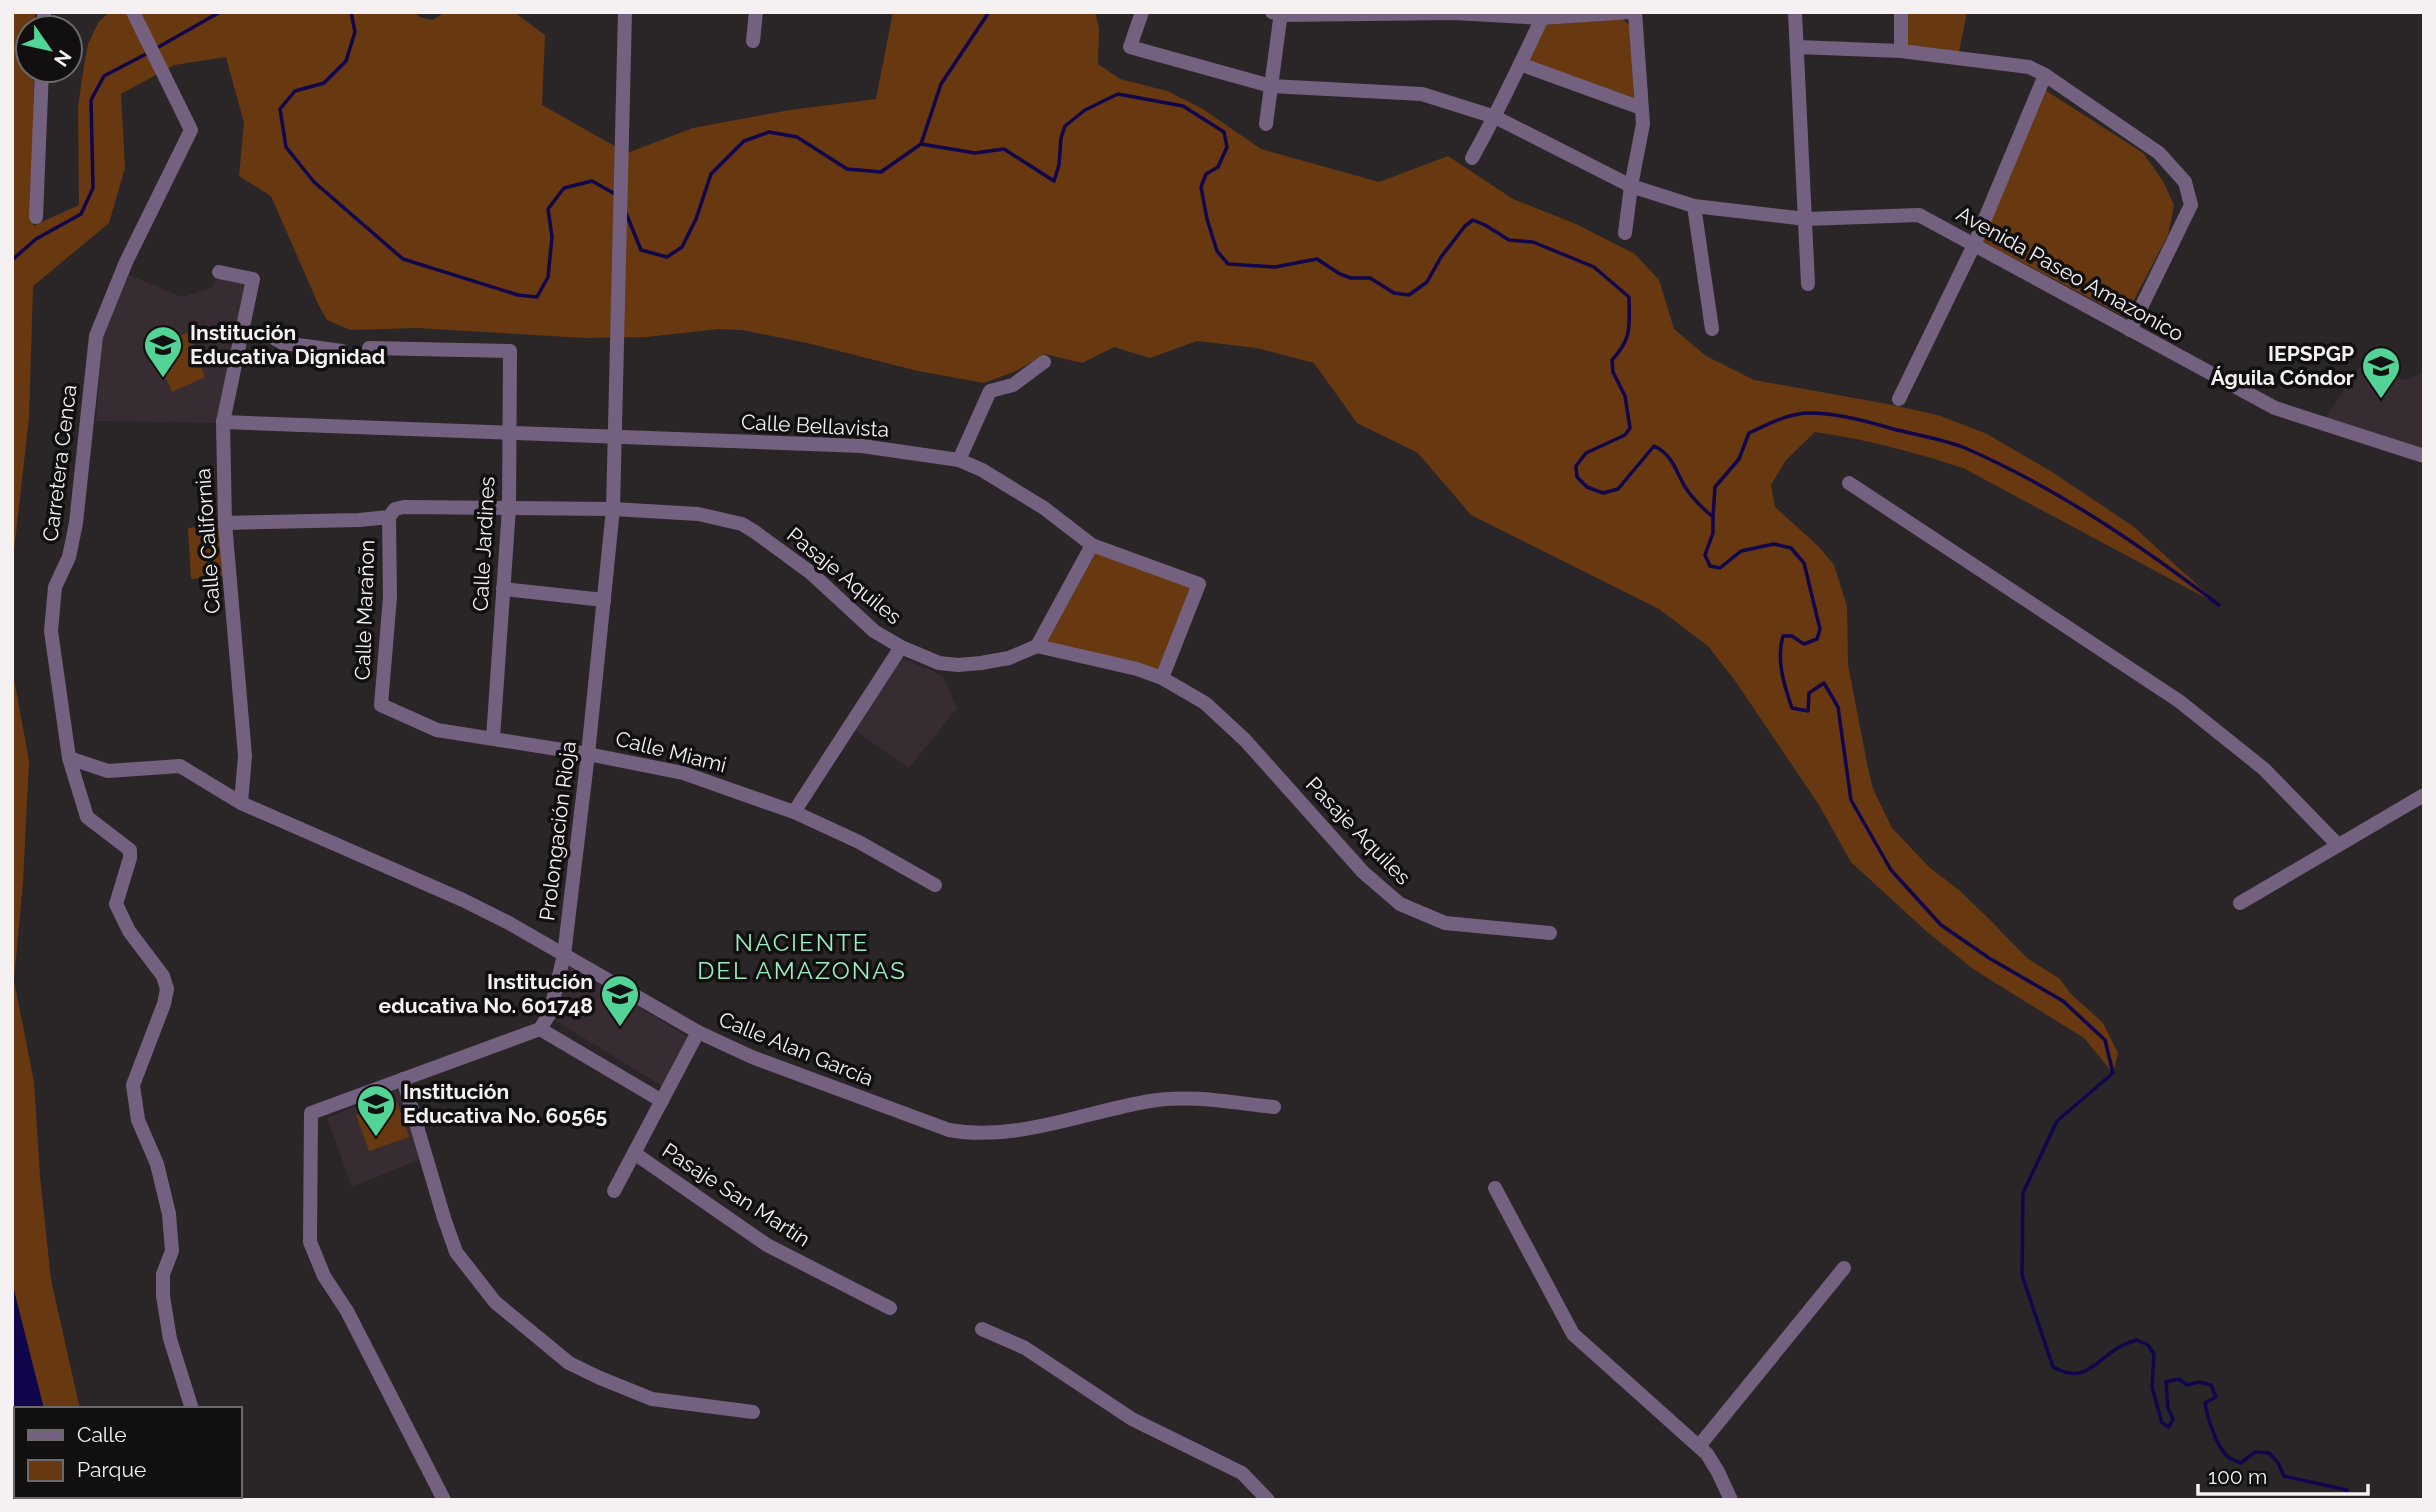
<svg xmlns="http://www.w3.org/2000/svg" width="2436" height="1512" viewBox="0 0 2436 1512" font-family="Raleway,sans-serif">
<rect width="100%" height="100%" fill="#2a2527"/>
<g fill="#372c32">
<path d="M129 275 182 297 211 288 220 276 248 282 217 423 96 421 102 337Z"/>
<path d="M2359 368 2406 380 2424 372V452L2324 420Z"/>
<path d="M901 658 942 675 957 708 909 768 853 729Z"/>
<path d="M569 965 688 1037 662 1086 553 1019Z"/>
<path d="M401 1088 423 1158 352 1187 327 1118Z"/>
</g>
<g fill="#683911">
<path d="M12 12H35V28H28V70H34L33 226 79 205 78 107 84 65 88 44 98 23 109 12H415L419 17 432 20 446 12H514L545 35 542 105 627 153 693 128 790 110 876 99 893 12H1095L1099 28 1098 64 1120 79 1167 91 1203 109 1261 149 1379 182 1448 156 1513 199 1576 224 1635 254 1659 280 1674 329 1706 356 1754 380 1882 403 1938 415 1987 434 2052 472 2134 527 2219 605 1963 468C1914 452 1865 439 1815 432L1786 460 1771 485 1775 507 1818 546 1834 565 1847 606 1848 665 1868 768 1873 789 1892 828 1930 868 1959 890 1988 918 2027 958 2060 979 2070 993 2103 1023 2118 1053 2113 1073 2084 1038 1973 969 1925 930 1851 862 1819 805 1736 682 1708 646 1659 609 1471 515 1418 453 1357 423 1314 363 1257 348 1197 341 1150 358 1114 347 1082 363 1045 354 1016 371 984 383 918 371 807 343 742 330 718 329 647 337 586 338 417 328 350 330 327 320 319 306 271 196 239 176 244 123 226 57 174 65 121 94 125 168 109 223 33 286 29 417 12 569Z"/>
<path d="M1905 12H1967L1959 52 1912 48 1907 44Z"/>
<path d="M1622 19 1630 25 1634 100 1528 63 1544 25Z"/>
<path d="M2045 90 2143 153 2163 181 2174 205 2168 235 2125 317 1982 241Z"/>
<path d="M189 332 205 377 172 392 153 347Z"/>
<path d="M220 525 225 576 191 579 188 528Z"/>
<path d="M1097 551 1192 586 1160 671 1047 642Z"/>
<path d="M12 668 29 761 23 882 14 981 34 1082 40 1176 51 1280 80 1409H44L12 1282 14 1150 12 1138Z"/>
<path d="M396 1100 409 1137 369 1151 356 1115Z"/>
</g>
<path fill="#11054c" d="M12 1283 44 1409H16V1496H66L67 1500H12Z"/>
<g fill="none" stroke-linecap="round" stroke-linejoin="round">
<g stroke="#11054c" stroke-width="3.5">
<path d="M351 12 355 32 346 61 324 83 295 91 280 109 286 147 314 182 403 259 518 295 537 297 548 277 552 237 548 209 564 188 592 181 615 194"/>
<path d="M155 49 220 12"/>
<path d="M921 144 975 153 1004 149 1054 181 1059 165 1061 138 1065 126 1085 110 1118 94 1183 106 1224 132 1227 147 1218 167 1206 174 1201 187 1207 219 1217 251 1228 264 1275 267 1317 259 1340 274 1351 278H1370L1394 293 1409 295 1427 282 1441 257 1465 226 1473 220 1485 225 1509 240 1533 242 1594 267 1629 297C1629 327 1633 337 1612 360L1613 372 1625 396 1630 428 1625 435 1586 453 1576 466 1577 477 1587 487 1603 493 1618 489 1654 446C1672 454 1676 471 1685 487 1693 499 1702 508 1713 517V533L1705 555 1710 566 1720 568 1741 551 1774 544 1791 548 1804 563 1820 629 1817 639 1804 644 1792 636H1783C1776 660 1784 685 1792 708L1808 711 1809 693 1824 683 1838 707 1851 800 1891 870 1941 925 1989 958 2063 1001 2105 1040 2113 1073 2057 1121 2023 1193 2022 1275 2053 1367C2084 1384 2093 1364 2116 1349 2122 1345 2130 1342 2137 1340L2148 1345 2154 1354 2152 1387 2162 1423 2169 1427 2173 1419 2168 1408 2166 1382 2179 1379 2187 1385 2199 1382 2211 1385 2216 1397 2205 1403C2207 1416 2216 1445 2226 1455 2230 1459 2235 1461 2241 1463L2255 1452 2269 1453 2278 1463 2284 1476 2347 1490"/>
<path d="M626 213 641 250 667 257 682 247 696 219 711 174 744 141 769 132 797 137 847 169 881 172 921 144 941 84 989 12"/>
<path d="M12 260 36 239 81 214 93 188 91 100 104 76 148 53"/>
<path d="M1713 516 1715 487 1739 459 1749 433C1769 424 1788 413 1810 413 1837 413 1867 421 1893 429 1917 435 1943 439 1965 448 2057 488 2140 545 2219 605"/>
</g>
<g stroke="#746180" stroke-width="14">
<path d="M133 12 191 130 126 262 96 336 76 523 69 557 55 587 51 631 69 758 87 817 130 850V858L116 904 129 931 163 976 167 989 164 1004 133 1085 138 1120 157 1164 169 1214 172 1251 163 1274V1296L170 1339 192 1409"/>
<path d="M1142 12 1130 47 1271 86 1422 94 1495 117 1631 186 1694 206 1806 219 1919 215 2275 408 2424 456"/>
<path d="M1272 12 1281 15 1454 13 1542 18 1630 12"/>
<path d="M1795 12 1808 284"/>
<path d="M1901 12V51"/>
<path d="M44 28V12"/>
<path d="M753 41 756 12"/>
<path d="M1797 47 1901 51 2029 67 2045 75 2159 153 2185 182 2191 205 2130 330"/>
<path d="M1520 64 1641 108"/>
<path d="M1266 124 1281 12"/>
<path d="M1472 158C1498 112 1520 65 1542 18L1541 12"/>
<path d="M1694 206 1712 329"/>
<path d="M36 217 42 70"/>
<path d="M1625 233 1631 186 1643 124 1635 12"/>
<path d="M219 272 253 279 223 422 225 523 245 756 241 803"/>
<path d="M241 333 272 337 283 343 342 351"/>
<path d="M369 348 510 351 509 508 493 738"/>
<path d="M1899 399 1974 245 2045 75"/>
<path d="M223 422 862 446 959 460 982 470 1044 508 1092 545 1199 584 1162 678"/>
<path d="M959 460 990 391 1013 385 1044 362"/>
<path d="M1849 483 2179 701 2264 769 2338 845"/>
<path d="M389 517 390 597 381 705 437 730 588 754 683 773 794 812 859 842 935 885"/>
<path d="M225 523 359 520 389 517 395 509 404 507 613 509 698 514 742 524 755 532 811 573 874 631 901 647 939 663 958 665 981 663 1009 658 1037 646 1137 669 1162 678 1205 703 1245 740 1363 872 1400 904 1445 923 1550 933"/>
<path d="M503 589 604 600"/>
<path d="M1037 646 1092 545"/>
<path d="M69 758 108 771 180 766 241 803 463 900 509 923 698 1032 752 1057 949 1130C1017 1142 1084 1112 1150 1101 1191 1094 1233 1103 1274 1107"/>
<path d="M794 812 901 647"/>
<path d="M2240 903 2424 795"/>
<path d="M540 1029 662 1101"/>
<path d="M403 1079 444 1218 456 1252 495 1302 569 1363 600 1378 652 1399 753 1412"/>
<path d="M634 1153 767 1245 890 1308"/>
<path d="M1495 1188 1573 1334 1707 1454 1718 1472 1731 1500"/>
<path d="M614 1191 698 1032"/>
<path d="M982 1329 1025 1348 1132 1419 1242 1473 1268 1500"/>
<path d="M1699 1446 1844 1268"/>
<path d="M224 1496 225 1500"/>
<path d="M444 1500 347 1311 324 1276 310 1242 311 1113 540 1029 550 1013 564 955 588 754 613 509 625 12"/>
</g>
</g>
<defs>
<symbol id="school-pin" viewBox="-11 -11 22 30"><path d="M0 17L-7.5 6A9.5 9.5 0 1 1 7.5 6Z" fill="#53d396" stroke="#110f10"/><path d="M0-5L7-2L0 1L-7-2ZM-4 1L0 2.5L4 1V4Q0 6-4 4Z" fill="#111"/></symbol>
</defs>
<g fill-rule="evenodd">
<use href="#school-pin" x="141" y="323" width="44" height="60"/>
<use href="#school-pin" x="2359" y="344" width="44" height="60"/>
<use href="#school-pin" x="598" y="972" width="44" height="60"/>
<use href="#school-pin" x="354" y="1082" width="44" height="60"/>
</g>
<g text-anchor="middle" stroke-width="7" stroke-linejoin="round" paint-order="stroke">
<g font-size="21" fill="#f5f1f3" stroke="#110f10">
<text transform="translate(2070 274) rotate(29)" y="7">Avenida Paseo Amazonico</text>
<text transform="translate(815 426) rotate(3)" y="7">Calle Bellavista</text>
<text transform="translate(60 463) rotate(-83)" y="7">Carretera Cenca</text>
<text transform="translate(208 541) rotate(-94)" y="7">Calle California</text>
<text transform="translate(484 544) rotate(-87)" y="7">Calle Jardines</text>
<text transform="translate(844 576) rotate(39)" y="7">Pasaje Aquiles</text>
<text transform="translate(365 610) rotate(-88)" y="7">Calle Marañon</text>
<text transform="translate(671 752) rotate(14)" y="7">Calle Miami</text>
<text transform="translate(558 831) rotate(-83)" y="7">Prolongación Rioja</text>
<text transform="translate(1358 831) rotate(46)" y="7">Pasaje Aquiles</text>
<text transform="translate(796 1049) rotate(22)" y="7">Calle Alan García</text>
<text transform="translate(736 1195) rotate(33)" y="7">Pasaje San Martín</text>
</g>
<g font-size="21" font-weight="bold" fill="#f5f1f3" stroke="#110f10" text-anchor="start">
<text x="190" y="340">Institución<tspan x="190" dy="24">Educativa Dignidad</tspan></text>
<text x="2354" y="361" text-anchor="end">IEPSPGP<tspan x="2354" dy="24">Águila Cóndor</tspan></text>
<text x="593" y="989" text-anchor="end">Institución<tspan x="593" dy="24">educativa No. 601748</tspan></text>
<text x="403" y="1099">Institución<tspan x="403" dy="24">Educativa No. 60565</tspan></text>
</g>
<g font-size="24" letter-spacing="2" fill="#9becc0" stroke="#110f10">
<text x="802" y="951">NACIENTE<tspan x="802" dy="28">DEL AMAZONAS</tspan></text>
</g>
</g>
<rect width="2436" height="1512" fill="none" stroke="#f5f1f3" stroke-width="28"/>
<rect x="14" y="1407" width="228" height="91" fill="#110f10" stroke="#6c696b" stroke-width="2"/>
<rect x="28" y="1430" width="35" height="10" fill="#746180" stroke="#6c696b" stroke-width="2"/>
<text x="77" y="1442" font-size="21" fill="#f5f1f3">Calle</text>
<rect x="28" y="1460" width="35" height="21" fill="#683911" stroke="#6c696b" stroke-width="2"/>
<text x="77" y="1477" font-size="21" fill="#f5f1f3">Parque</text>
<g transform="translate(49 49) rotate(124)"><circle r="33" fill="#110f10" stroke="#6c696b" stroke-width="2"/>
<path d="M0-5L12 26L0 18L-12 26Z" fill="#53d396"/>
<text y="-10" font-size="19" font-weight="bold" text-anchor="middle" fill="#f5f1f3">N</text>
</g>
<path d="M2198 1484v10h170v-10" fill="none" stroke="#f5f1f3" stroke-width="3.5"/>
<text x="2208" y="1484" font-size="21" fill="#f5f1f3" stroke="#110f10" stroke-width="5" paint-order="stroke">100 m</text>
</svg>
